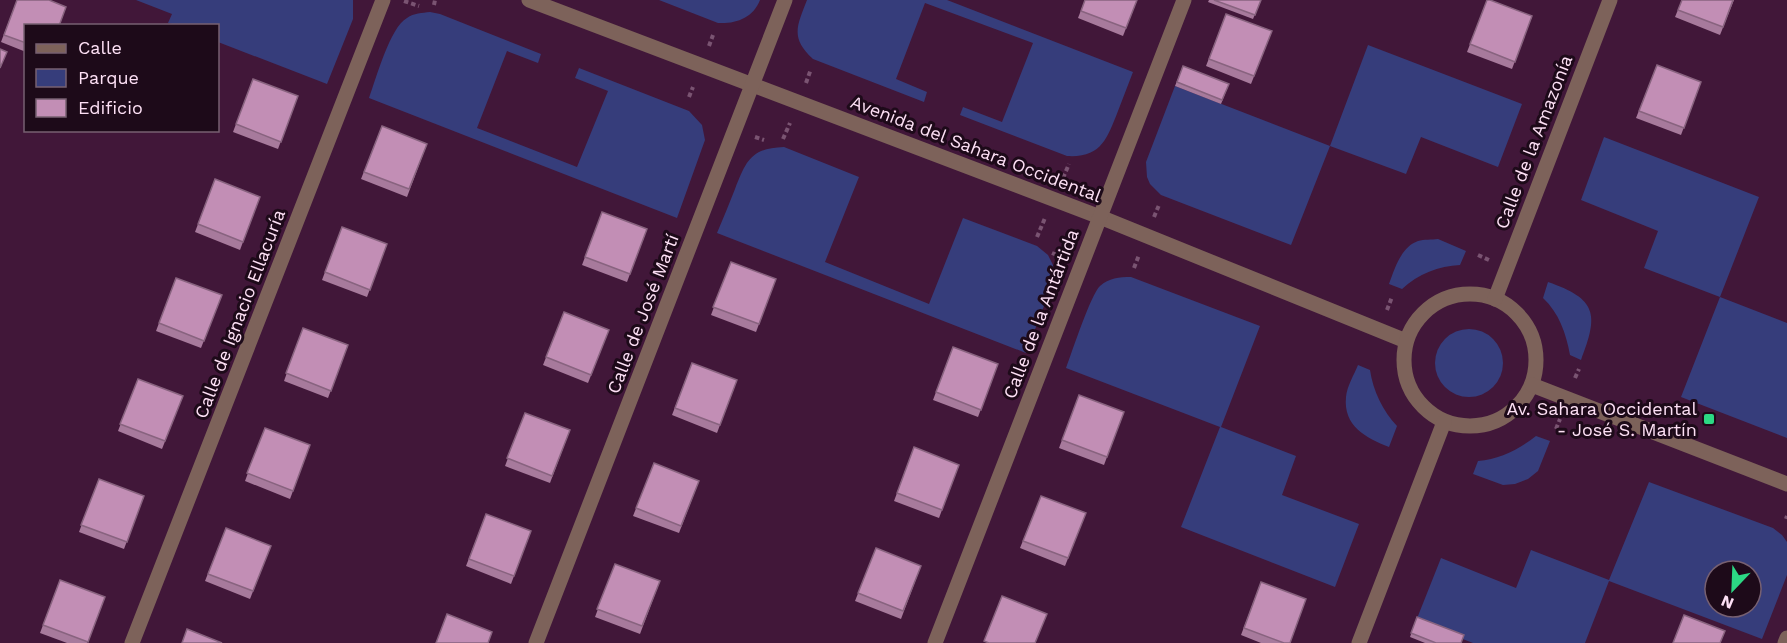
<svg xmlns="http://www.w3.org/2000/svg" width="1787" height="643" viewBox="0 0 1787 643" font-family="'Work Sans',sans-serif">
<rect width="100%" height="100%" fill="#411739"/>
<g fill="#363d7b" fill-rule="evenodd">
<path d="M136 0H353V19L327 84 218 42V26L176 25 168 23 172 14Z"/>
<path d="M659 0H760C753 18 736 24 718 23Z"/>
<path d="M807 0H947L1133 72C1128 85 1123 98 1118 111 1107 139 1101 158 1067 156L960 115 963 107 1002 122 1033 43 925 3 896 79 927 92 924 102 813 59C790 38 797 26 807 0Z"/>
<path d="M430 12 440 14 541 54 538 63 507 51 477 128 577 167 608 91 575 78 579 68 689 111 702 125 705 140 677 218 369 98C376 79 390 27 407 18 414 13 422 13 430 12Z"/>
<path d="M1368 45 1522 104 1498 167 1421 137 1406 174 1330 146 1291 245 1161 195 1150 184 1147 177 1146 162 1175 86 1330 146Z"/>
<path d="M1604 137 1759 197 1720 297 1787 323V438L1681 397 1720 297 1644 268 1658 231 1581 200Z"/>
<path d="M784 147 859 177 825 262 929 304 963 218 1037 246 1048 255 1053 265 1054 280 1026 353 717 233C723 219 729 204 735 189 746 161 751 148 784 147Z"/>
<path d="M1438 239 1466 251 1460 265C1439 266 1418 274 1402 289L1389 284C1395 268 1401 247 1418 241 1424 239 1432 240 1438 239Z"/>
<path d="M1131 277 1260 326 1221 427 1296 456 1282 495 1359 524 1335 587 1181 527 1220 427 1066 368C1072 352 1091 294 1100 286 1109 278 1119 277 1131 277Z"/>
<path d="M1548 282C1597 299 1599 314 1581 360L1570 355C1566 333 1559 313 1543 298Z"/>
<circle cx="1469" cy="363" r="34"/>
<path d="M1358 365 1370 370C1373 391 1383 411 1397 426L1389 447C1366 438 1343 426 1346 397 1347 386 1354 375 1358 365Z"/>
<path d="M1536 436 1550 441 1538 471 1528 479 1515 484 1503 485 1473 474 1478 461C1500 459 1518 450 1536 436Z"/>
<path d="M1649 482 1773 528 1782 535 1787 542V575L1762 639 1609 581 1585 643H1473L1416 621 1441 558 1516 588 1531 550 1609 580ZM1715 571H1751V607H1715Z"/>
</g>
<g fill="none" stroke-linecap="round" stroke-linejoin="round">
<g stroke="#7a5472" stroke-width="4" stroke-dasharray="4.5 3" stroke-linecap="butt">
<path d="M404 1 419 6"/>
<path d="M434 5 435 0"/>
<path d="M709 46 713 35"/>
<path d="M806 83 811 69"/>
<path d="M689 97 693 87"/>
<path d="M755 137 764 140"/>
<path d="M783 139 790 123"/>
<path d="M1063 178 1069 164"/>
<path d="M1154 217 1159 205"/>
<path d="M1037 237 1045 218"/>
<path d="M1052 253 1062 257"/>
<path d="M1478 255 1489 260"/>
<path d="M1134 268 1139 255"/>
<path d="M1387 310 1392 297"/>
<path d="M1575 378 1579 369"/>
<path d="M1556 429 1560 419"/>
<path d="M1786 519 1787 516"/>
</g>
<g stroke="#7d625a" stroke-width="15">
<path d="M529 0 1100 217 1406 341"/>
<circle cx="1470" cy="360" r="66"/>
<path d="M1495 299 1610 0"/>
<path d="M1532 385 1787 484"/>
<path d="M132 643 383 0"/>
<path d="M536 643 785 0"/>
<path d="M935 643 1184 0"/>
<path d="M1359 643 1444 422"/>
<path d="M1785 643 1787 638"/>
</g>
</g>
<g fill="#a77a9c">
<path d="M17 0 26 26V52L1 42Z"/>
<path d="M1085 0H1137L1123 36 1078 18Z"/>
<path d="M1209 0H1261L1253 19 1208 2Z"/>
<path d="M1487 0 1532 16 1512 69 1467 52Z"/>
<path d="M1682 0H1734L1720 35 1675 17Z"/>
<path d="M1226 14 1272 31 1251 84 1206 66Z"/>
<path d="M1657 65 1701 82 1681 135 1636 118Z"/>
<path d="M1183 66 1229 84 1221 104 1175 86Z"/>
<path d="M253 79 298 96 278 149 233 132Z"/>
<path d="M382 126 427 144 407 197 361 179Z"/>
<path d="M215 179 260 197 240 250 195 232Z"/>
<path d="M602 212 647 229 627 282 582 265Z"/>
<path d="M342 227 387 244 367 297 322 280Z"/>
<path d="M731 262 776 279 756 332 711 315Z"/>
<path d="M176 278 222 295 201 348 156 331Z"/>
<path d="M564 312 609 330 588 383 543 365Z"/>
<path d="M303 328 348 345 328 398 284 381Z"/>
<path d="M953 347 998 364 978 417 933 400Z"/>
<path d="M692 363 737 380 717 433 672 415Z"/>
<path d="M138 379 183 396 162 449 118 431Z"/>
<path d="M1079 395 1124 412 1104 465 1059 448Z"/>
<path d="M525 413 570 430 550 483 505 466Z"/>
<path d="M265 428 310 445 290 499 245 481Z"/>
<path d="M914 447 959 465 939 518 894 501Z"/>
<path d="M654 463 699 481 679 533 633 516Z"/>
<path d="M99 479 144 496 124 549 79 532Z"/>
<path d="M1041 496 1086 513 1065 566 1020 548Z"/>
<path d="M486 514 531 531 511 584 466 566Z"/>
<path d="M226 528 271 546 250 599 205 581Z"/>
<path d="M876 548 921 566 901 619 855 601Z"/>
<path d="M615 564 660 581 640 634 595 617Z"/>
<path d="M60 580 105 597 87 643H67L40 633Z"/>
<path d="M1261 582 1290 643H1261L1241 635Z"/>
<path d="M1417 617 1461 643H1425L1410 637Z"/>
</g>
<g fill="#c28eb5" stroke="#88637f" stroke-width="1.5">
<path d="M17 0H49L66 7 59 26H26V43L4 35Z"/>
<path d="M1085 0H1137L1126 28 1081 11Z"/>
<path d="M1214 0H1261L1255 15Z"/>
<path d="M1487 0H1490L1532 16 1515 62 1470 44Z"/>
<path d="M1682 0H1733L1723 27 1678 10Z"/>
<path d="M1226 14 1272 31 1254 76 1209 59Z"/>
<path d="M0 49 7 52 0 68Z"/>
<path d="M1657 65 1701 82 1684 128 1639 111Z"/>
<path d="M1183 66 1229 84 1222 100 1177 82Z"/>
<path d="M253 79 298 96 281 142 236 124Z"/>
<path d="M382 126 427 144 409 189 364 172Z"/>
<path d="M215 179 260 197 243 242 198 224Z"/>
<path d="M602 212 647 229 630 274 585 257Z"/>
<path d="M342 227 387 244 370 290 325 272Z"/>
<path d="M731 262 776 279 759 324 713 307Z"/>
<path d="M176 278 222 295 204 341 159 323Z"/>
<path d="M564 312 609 330 591 375 546 357Z"/>
<path d="M303 328 348 345 331 391 286 373Z"/>
<path d="M953 347 998 364 981 410 936 392Z"/>
<path d="M692 363 737 380 720 425 675 408Z"/>
<path d="M138 379 183 396 165 441 120 424Z"/>
<path d="M1079 395 1124 412 1107 457 1062 440Z"/>
<path d="M525 413 570 430 552 476 507 458Z"/>
<path d="M265 428 310 445 293 491 247 473Z"/>
<path d="M914 447 959 465 942 510 897 493Z"/>
<path d="M654 463 699 481 681 526 636 508Z"/>
<path d="M99 479 144 496 127 542 81 525Z"/>
<path d="M1041 496 1086 513 1068 558 1023 541Z"/>
<path d="M486 514 531 531 514 576 469 559Z"/>
<path d="M226 528 271 546 253 591 208 574Z"/>
<path d="M876 548 921 566 903 611 858 593Z"/>
<path d="M615 564 660 581 642 626 597 609Z"/>
<path d="M60 580 105 597 88 642 43 625Z"/>
<path d="M1261 582 1306 599 1290 643H1284L1244 628Z"/>
<path d="M1002 596 1047 614 1035 643H989L984 641Z"/>
<path d="M447 614 492 632 488 643H436Z"/>
<path d="M1684 615 1725 631 1720 643H1673Z"/>
<path d="M1417 617 1464 635 1461 643H1436L1411 633Z"/>
<path d="M187 629 222 643H182Z"/>
</g>
<rect fill="#2cd884" stroke="#1d0a19" stroke-width="2" x="1703" y="413" width="12" height="12" rx="3"/>
<g text-anchor="middle" stroke-width="6" stroke-linejoin="round" paint-order="stroke">
<g font-size="18" fill="#fde0f5" stroke="#1d0a19">
<text transform="translate(1534 142) rotate(-69)" y="6">Calle de la Amazonía</text>
<text transform="translate(976 149) rotate(21)" y="6">Avenida del Sahara Occidental</text>
<text transform="translate(240 314) rotate(-69)" y="6">Calle de Ignacio Ellacuría</text>
<text transform="translate(643 314) rotate(-69)" y="6">Calle de José Martí</text>
<text transform="translate(1041 314) rotate(-69)" y="6">Calle de la Antártida</text>
</g>
<g font-size="18" fill="#fde0f5" stroke="#1d0a19" text-anchor="end">
<text x="1697" y="415">Av. Sahara Occidental<tspan x="1697" dy="21">- José S. Martín</tspan></text>
</g>
</g>
<rect x="24" y="24" width="195" height="108" fill="#1d0a19" stroke="#776071" stroke-width="1.5"/>
<rect x="36" y="44" width="30" height="9" fill="#7d625a" stroke="#776071" stroke-width="1.5"/>
<text x="78" y="54" font-size="18" fill="#fde0f5">Calle</text>
<rect x="36" y="69" width="30" height="18" fill="#363d7b" stroke="#776071" stroke-width="1.5"/>
<text x="78" y="84" font-size="18" fill="#fde0f5">Parque</text>
<rect x="36" y="99" width="30" height="18" fill="#c28eb5" stroke="#776071" stroke-width="1.5"/>
<text x="78" y="114" font-size="18" fill="#fde0f5">Edificio</text>
<g transform="translate(1733 589) rotate(203)"><circle r="28" fill="#1d0a19" stroke="#776071" stroke-width="1.5"/>
<path d="M0-4.5L10 22L0 15L-10 22Z" fill="#2cd884"/>
<text y="-9" font-size="16" font-weight="bold" text-anchor="middle" fill="#fde0f5">N</text>
</g>
</svg>
